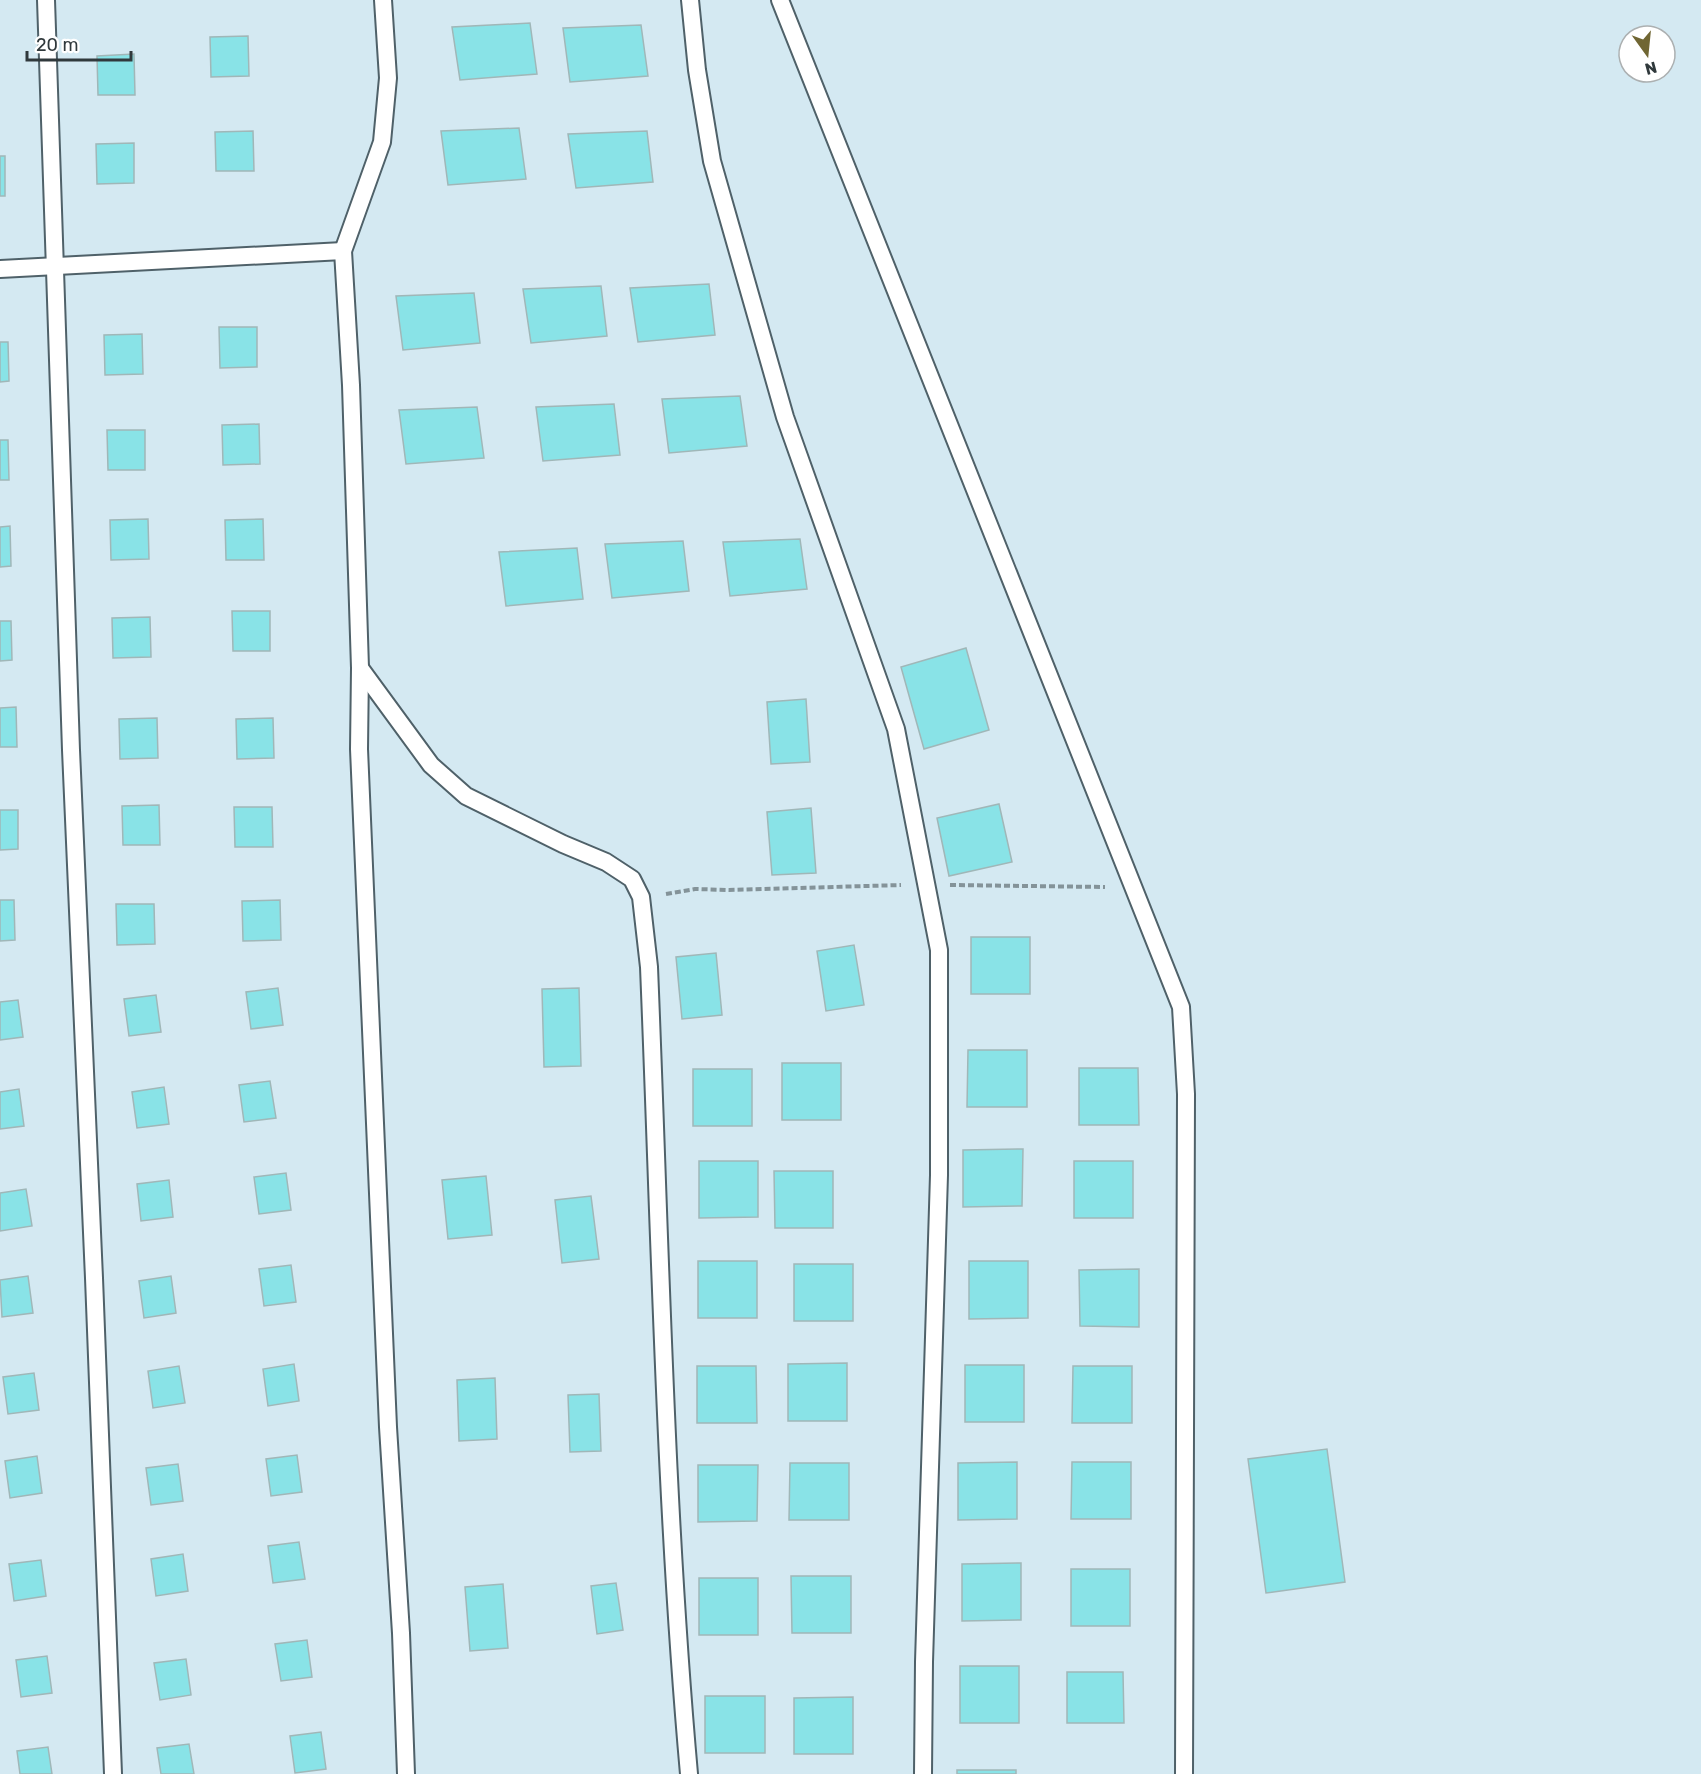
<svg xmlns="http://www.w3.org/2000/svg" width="1701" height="1774" viewBox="0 0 1701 1774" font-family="Rubik,sans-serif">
<rect width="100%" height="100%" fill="#d4e9f2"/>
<g fill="#89e3e7" stroke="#a0b7b8" stroke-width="1.5">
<path d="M530 23 537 74 460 80 452 27Z"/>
<path d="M641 25 648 76 570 82 563 28Z"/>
<path d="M248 36 249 76 211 77 210 37Z"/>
<path d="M134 54 135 95H98L97 56Z"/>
<path d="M519 128 526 179 448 185 441 131Z"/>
<path d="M253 131 254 171H216L215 132Z"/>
<path d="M647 131 653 182 576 188 568 134Z"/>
<path d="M134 143V183L97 184 96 144Z"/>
<rect x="0" y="156" width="5" height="40"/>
<path d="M709 284 715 335 638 342 630 288Z"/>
<path d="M601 286 607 336 531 343 523 289Z"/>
<path d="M474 293 480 343 403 350 396 296Z"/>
<path d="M219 327H257V367L220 368Z"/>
<path d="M142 334 143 374 105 375 104 335Z"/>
<path d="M0 342H8L9 381 0 382Z"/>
<path d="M740 396 747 446 669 453 662 399Z"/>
<path d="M614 404 620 455 543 461 536 407Z"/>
<path d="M477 407 484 458 406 464 399 410Z"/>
<path d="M259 424 260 464 223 465 222 425Z"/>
<path d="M107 430H145V470H108Z"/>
<path d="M0 440H8L9 480H0Z"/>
<path d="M148 519 149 559 111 560 110 520Z"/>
<path d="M263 519 264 560H226L225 520Z"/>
<path d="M10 526 11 566 0 567V527Z"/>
<path d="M800 539 807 589 730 596 723 542Z"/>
<path d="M683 541 689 591 612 598 605 544Z"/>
<path d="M577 548 583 599 506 606 499 552Z"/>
<path d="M232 611H270V651H233Z"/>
<path d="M150 617 151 657 113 658 112 618Z"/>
<path d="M0 621H11L12 660 0 661Z"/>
<path d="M966 648 989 730 924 749 901 667Z"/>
<path d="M806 699 810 762 771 764 767 702Z"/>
<path d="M16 707 17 747H0V708Z"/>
<path d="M157 718 158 758 120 759 119 719Z"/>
<path d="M273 718 274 758 237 759 236 719Z"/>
<path d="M999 804 1012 862 949 876 937 818Z"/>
<path d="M159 805 160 845H123L122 806Z"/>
<path d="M234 807H272L273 847H235Z"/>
<path d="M811 808 816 873 772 875 767 812Z"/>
<path d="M0 810H18V849L0 850Z"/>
<path d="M0 900H14L15 940 0 941Z"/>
<path d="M280 900 281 940 243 941 242 901Z"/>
<path d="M116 904H154L155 944 117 945Z"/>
<rect x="971" y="937" width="59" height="57"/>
<path d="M854 945 864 1005 826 1011 817 951Z"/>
<path d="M716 953 722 1015 682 1019 676 957Z"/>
<path d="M278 988 283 1025 251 1029 246 992Z"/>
<path d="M579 988 581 1066 544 1067 542 989Z"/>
<path d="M156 995 161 1032 129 1036 124 999Z"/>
<path d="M18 1000 23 1037 0 1040V1002Z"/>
<path d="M968 1050H1027V1107H967Z"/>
<rect x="782" y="1063" width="59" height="57"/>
<path d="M1079 1068H1138L1139 1125H1079Z"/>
<rect x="693" y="1069" width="59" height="57"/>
<path d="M270 1081 276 1118 244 1122 239 1085Z"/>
<path d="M164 1087 169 1124 137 1128 132 1092Z"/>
<path d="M19 1089 24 1126 0 1129V1092Z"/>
<path d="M1023 1149 1022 1206 963 1207V1150Z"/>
<path d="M699 1161H758V1217L699 1218Z"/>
<rect x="1074" y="1161" width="59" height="57"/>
<path d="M774 1171H833V1228H775Z"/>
<path d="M286 1173 291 1210 259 1214 254 1177Z"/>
<path d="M486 1176 492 1235 448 1239 442 1180Z"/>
<path d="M169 1180 173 1217 141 1221 137 1184Z"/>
<path d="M26 1189 32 1226 0 1231V1193Z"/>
<path d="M591 1196 599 1259 562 1263 555 1200Z"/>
<rect x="698" y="1261" width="59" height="57"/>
<path d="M969 1261H1028V1318L969 1319Z"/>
<rect x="794" y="1264" width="59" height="57"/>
<path d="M291 1265 296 1302 264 1306 259 1269Z"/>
<path d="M1139 1269V1327L1080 1326 1079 1270Z"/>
<path d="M28 1276 33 1313 2 1317 0 1280Z"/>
<path d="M171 1276 176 1313 144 1318 139 1281Z"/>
<path d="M847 1363V1421H788V1364Z"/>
<path d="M294 1364 299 1401 268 1406 263 1369Z"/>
<rect x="965" y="1365" width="59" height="57"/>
<path d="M179 1366 185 1403 153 1408 148 1371Z"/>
<path d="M697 1366H756L757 1423H697Z"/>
<path d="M1073 1366H1132V1423H1072Z"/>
<path d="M34 1373 39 1410 8 1414 3 1377Z"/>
<path d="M495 1378 497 1439 459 1441 457 1380Z"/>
<path d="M599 1394 601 1451 570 1452 568 1395Z"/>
<path d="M1327 1449 1345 1582 1266 1593 1248 1459Z"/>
<path d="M297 1455 302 1492 271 1496 266 1459Z"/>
<path d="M37 1456 42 1493 10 1498 5 1461Z"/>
<path d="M1017 1462V1519L958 1520V1463Z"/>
<path d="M1072 1462H1131V1519H1071Z"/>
<path d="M790 1463H849V1520H789Z"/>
<path d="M178 1464 183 1501 151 1505 146 1468Z"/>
<path d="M698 1465H758L757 1521 698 1522Z"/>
<path d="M299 1542 305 1579 273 1583 268 1546Z"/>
<path d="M183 1554 188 1591 156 1596 151 1559Z"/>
<path d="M41 1560 46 1596 14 1601 9 1564Z"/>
<path d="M1021 1563V1620L962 1621V1564Z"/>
<rect x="1071" y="1569" width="59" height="57"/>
<path d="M791 1576H851V1633H792Z"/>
<rect x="699" y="1578" width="59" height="57"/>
<path d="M616 1583 623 1630 597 1634 591 1586Z"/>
<path d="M503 1584 508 1648 470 1651 465 1587Z"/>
<path d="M307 1640 312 1677 281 1681 275 1644Z"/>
<path d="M47 1656 52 1693 21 1697 16 1660Z"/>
<path d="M186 1659 191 1695 160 1700 154 1663Z"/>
<rect x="960" y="1666" width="59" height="57"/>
<path d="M1067 1672H1123L1124 1723H1067Z"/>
<rect x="705" y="1696" width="60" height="57"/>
<path d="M853 1697V1754H794V1698Z"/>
<path d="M321 1732 326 1769 295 1773 290 1736Z"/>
<path d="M189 1744 194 1774H161L157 1748Z"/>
<path d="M48 1747 52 1774H20L17 1751Z"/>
<rect x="957" y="1770" width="59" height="4"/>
</g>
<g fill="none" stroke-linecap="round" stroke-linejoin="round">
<defs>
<g id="service">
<path d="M46 0 71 750 94 1278 113 1774"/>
<path d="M383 0 388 78 382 142 343 251 351 385 360 668 359 749 388 1427 401 1633 406 1774"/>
<path d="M690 0 697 70 712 161 785 417 896 729 939 950V1175L924 1662 923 1774"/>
<path d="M780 0 1181 1007 1186 1094 1184 1774"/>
<path d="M0 269 343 251"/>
<path d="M360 668 431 765 466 796 563 844 606 862 632 879 641 897 649 967C660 1236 665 1506 689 1774"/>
</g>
</defs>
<use href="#service" stroke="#4f6169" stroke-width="20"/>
<g stroke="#849399" stroke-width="4" stroke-dasharray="6 3" stroke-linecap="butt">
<path d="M950 885 1105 887"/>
<path d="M666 894 695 889 729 890 901 885"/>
</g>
<use href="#service" stroke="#fff" stroke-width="16"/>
</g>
<g transform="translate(1647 54) rotate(165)"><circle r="28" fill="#ffffff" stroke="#acb0b1" stroke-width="1.5"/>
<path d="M0-4.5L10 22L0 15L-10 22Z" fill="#706633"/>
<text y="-9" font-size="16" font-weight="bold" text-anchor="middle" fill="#30393c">N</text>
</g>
<path d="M27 51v9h104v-9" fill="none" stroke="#30393c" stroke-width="3"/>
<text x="36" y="51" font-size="18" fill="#30393c" stroke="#ffffff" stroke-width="4.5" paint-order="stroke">20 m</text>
</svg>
